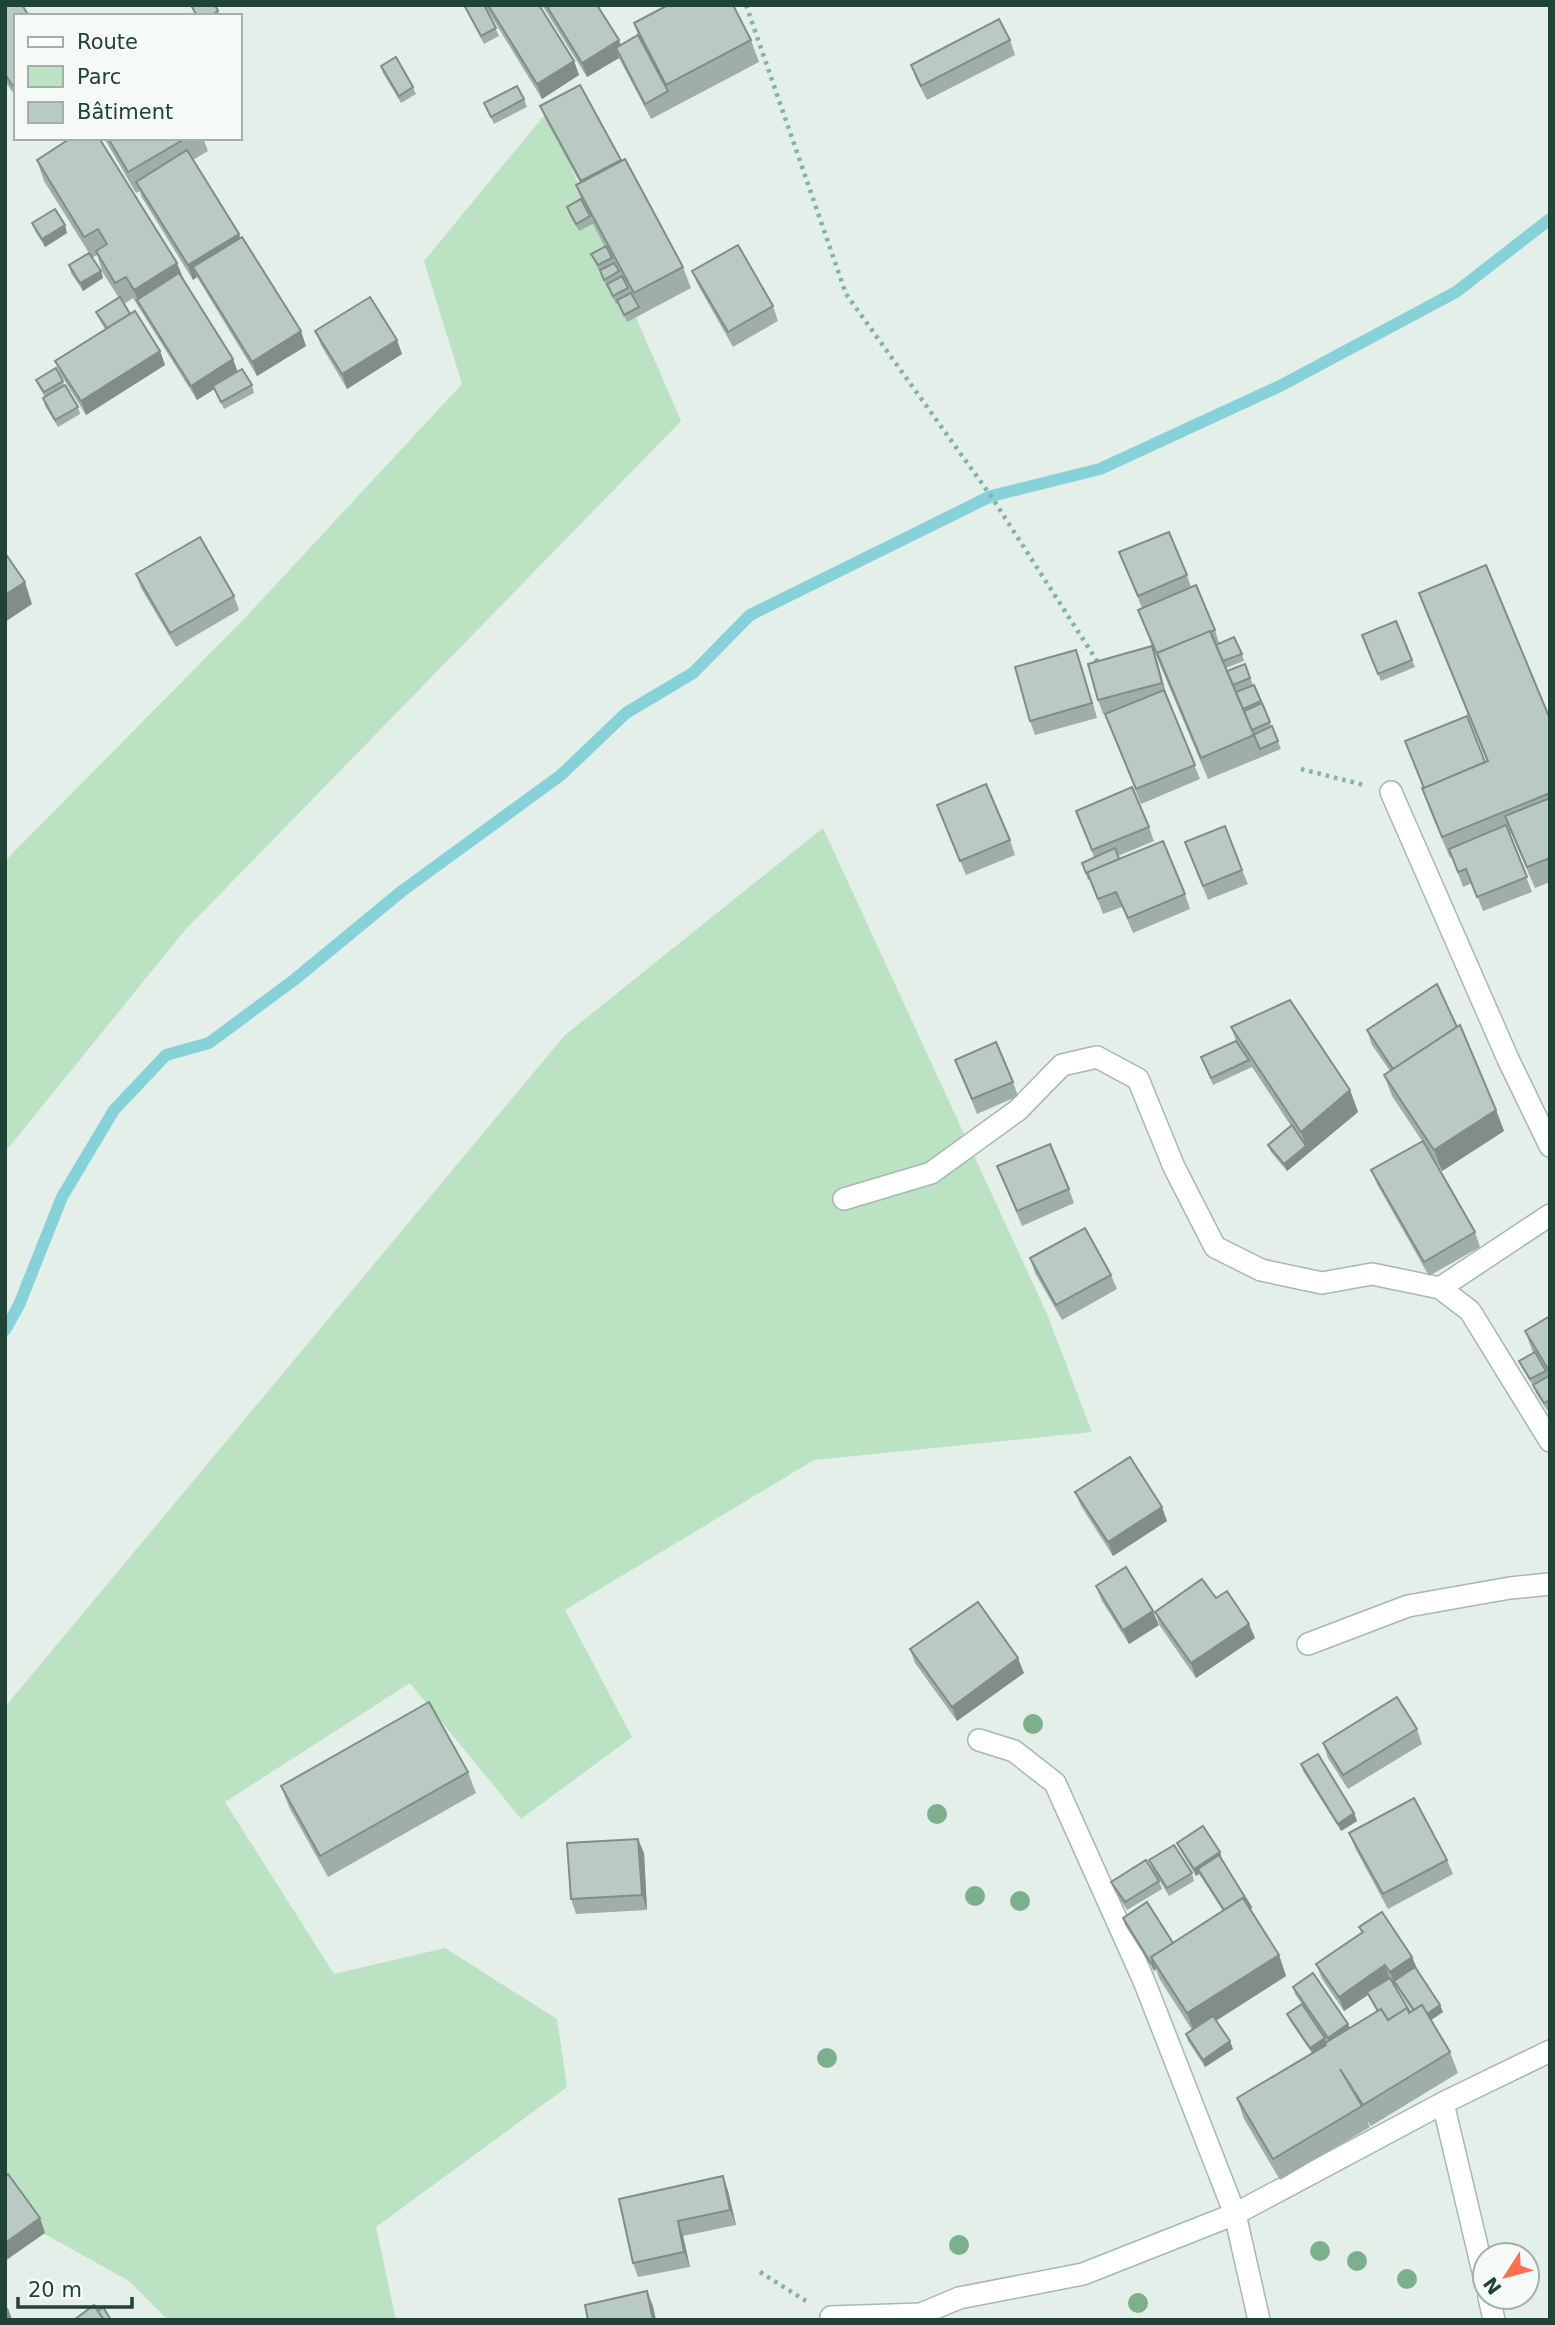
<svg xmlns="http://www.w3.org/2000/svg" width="1555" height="2325" viewBox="0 0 1555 2325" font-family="'DejaVu Sans',sans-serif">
<rect width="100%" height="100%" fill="#e4efe9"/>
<g fill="#bbe2c2">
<path d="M547 112 681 421 185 930 5 1152V861L243 620 462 384 424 261Z"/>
<path d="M823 828 1047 1314 1092 1432 814 1460 565 1610 632 1737 521 1819 410 1683 225 1802 334 1974 445 1948 557 2019 567 2087 376 2227 396 2320H168L129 2281 5 2212V1707L565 1035Z"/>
</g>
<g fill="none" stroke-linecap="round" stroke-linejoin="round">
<path stroke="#87d2d8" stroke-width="12" d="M5 1330 19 1305 62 1197 114 1110 166 1055 209 1043 294 980 402 891 561 775 626 713 693 673 750 615 991 496 1100 469 1280 386 1456 292 1550 219"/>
<defs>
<g id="minor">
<path d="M1391 792 1508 1059 1550 1146"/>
<path d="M844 1199 931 1173 1018 1110 1062 1065 1097 1057 1138 1079 1174 1167 1215 1247 1261 1270 1322 1283 1372 1274 1440 1288 1470 1311 1550 1441"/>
<path d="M1440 1288 1550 1215"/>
<path d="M1308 1644 1408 1606 1510 1588 1550 1584"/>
<path d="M979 1740 1014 1751 1055 1783 1144 1981 1235 2214 1259 2320"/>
<path d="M1443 2103 1485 2280"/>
<path d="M1489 2297 1494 2320"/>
<path d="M831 2320V2317L921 2314 959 2298 1083 2274 1235 2214 1443 2103 1550 2051"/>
</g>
</defs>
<use href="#minor" stroke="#a6b8b0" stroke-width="24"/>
<g stroke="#81b5a1" stroke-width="4.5" stroke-dasharray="3.5 5" stroke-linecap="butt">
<path d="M746 5 846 294 991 496 1097 661"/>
<path d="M1301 769 1364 785"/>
<path d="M760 2272 806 2301"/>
</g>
<use href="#minor" stroke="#fff" stroke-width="21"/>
</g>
<g fill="#7cb08d">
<circle cx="1033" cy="1724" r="10"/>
<circle cx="937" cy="1814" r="10"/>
<circle cx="975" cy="1896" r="10"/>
<circle cx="1020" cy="1901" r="10"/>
<circle cx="827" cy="2058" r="10"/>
<circle cx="959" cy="2245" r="10"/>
<circle cx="1320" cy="2251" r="10"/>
<circle cx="1357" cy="2261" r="10"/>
<circle cx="1407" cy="2279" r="10"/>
<circle cx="1138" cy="2303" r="10"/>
</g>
<g fill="#9faea7" fill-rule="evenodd">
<path d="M5 5 16 16V97L5 81Z"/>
<path d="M190 5H215L220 16H196Z"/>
<path d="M464 5H539L574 61 579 75 542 99 485 6 499 36 484 44Z"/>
<path d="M542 5H597L620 45 638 35 634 23 751 40 759 62 651 119 619 58 587 77Z"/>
<path d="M1010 40 1015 55 927 100 916 79 911 65Z"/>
<path d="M381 66 413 87 416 94 401 103 383 73Z"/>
<path d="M524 99 527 107 494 124 484 103Z"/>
<path d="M540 106 621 161 683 267 691 288 627 322 618 303 616 304 607 287 591 254 605 247 593 224 579 231 569 214 567 207 581 199 576 185 580 183 546 120Z"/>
<path d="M104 138H203L208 151 193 160 306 346 257 376 197 277 193 280 141 196 140 191 136 193Z"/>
<path d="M37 160 177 263 184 280 233 359 238 372 252 385 254 393 224 409 214 389 197 400 133 298 124 304 130 314 160 351 165 365 86 415 61 375 55 361 105 329 99 319 96 312 119 298 103 273 97 255 92 258 101 271 103 278 83 291 71 273 69 265 89 253 44 181Z"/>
<path d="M32 223 67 233 45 247 35 231Z"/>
<path d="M692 271 773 306 778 321 733 347 698 285Z"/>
<path d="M315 331 397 340 402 354 347 389 321 345Z"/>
<path d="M36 380 63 381 64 386 78 407 80 414 58 427 45 406 43 398 45 397 39 387Z"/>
<path d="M1119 552 1187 575 1191 587 1215 630 1219 643 1242 654 1244 661 1226 668 1227 671 1245 664 1253 685H1254L1281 749 1208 779 1152 646 1157 660 1167 698 1200 779 1141 804 1105 714H1103L1098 700 1152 646 1138 610 1142 608Z"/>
<path d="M136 574 234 596 239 610 176 647 141 588Z"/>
<path d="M1419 593 1550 719V882L1535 888 1511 833 1509 834 1532 892 1483 911 1472 883 1463 887 1452 857 1450 858 1430 810 1422 788H1423L1405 741 1485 762H1487Z"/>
<path d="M1396 621 1415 667 1381 681 1362 635Z"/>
<path d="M1076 650 1097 718 1035 735 1030 721Z"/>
<path d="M937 805 1010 840 1015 855 966 875Z"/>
<path d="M1076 811 1149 827 1154 841 1118 856 1119 859 1185 894 1190 909 1133 933 1122 907 1103 914 1090 879 1088 880 1082 863 1094 857Z"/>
<path d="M1185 842 1242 870 1248 884 1208 900Z"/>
<path d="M1231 1027 1350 1090 1358 1112 1287 1171 1271 1152 1268 1145 1291 1126 1252 1067 1213 1085 1201 1057 1236 1041Z"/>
<path d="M1457 1027 1496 1110 1504 1131 1442 1171 1429 1151 1475 1232 1480 1247 1429 1276 1377 1184 1371 1170 1422 1141 1392 1096 1384 1075 1390 1071 1372 1045 1367 1030Z"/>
<path d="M955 1060 1013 1082 1018 1096 977 1114Z"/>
<path d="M997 1166 1069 1189 1074 1203 1022 1226Z"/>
<path d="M1030 1258 1111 1275 1117 1289 1062 1320 1035 1273Z"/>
<path d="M1550 1316V1415L1548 1410H1547L1536 1393 1534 1387 1522 1368 1519 1361 1533 1353 1525 1331Z"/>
<path d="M1075 1492 1167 1521 1113 1556 1081 1506Z"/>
<path d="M1096 1586 1159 1625 1129 1644 1102 1601Z"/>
<path d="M1216 1598 1255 1638 1196 1678 1160 1626 1155 1612Z"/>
<path d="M910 1649 1024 1673 957 1721 915 1663Z"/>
<path d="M1417 1729 1422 1744 1348 1789 1328 1758 1323 1743Z"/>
<path d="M1301 1764 1354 1813 1357 1821 1341 1831 1303 1771Z"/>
<path d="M468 1772 476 1793 328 1877 289 1807 281 1786Z"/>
<path d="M1349 1833 1447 1860 1453 1874 1388 1909 1355 1848Z"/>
<path d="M1177 1843 1222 1859 1251 1907 1253 1915 1279 1955 1286 1976 1216 2021 1233 2049 1205 2067 1188 2041 1186 2034 1192 2030 1159 1978 1156 1969 1154 1971 1125 1925 1123 1918 1172 1943 1223 1911 1199 1874 1196 1876 1180 1850Z"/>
<path d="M644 1853 647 1910 576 1914 571 1899Z"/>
<path d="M1149 1860 1192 1873 1194 1881 1169 1896 1152 1868Z"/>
<path d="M1159 1881 1162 1889 1127 1910 1114 1890 1111 1882Z"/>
<path d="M1359 1927 1412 1957 1418 1971 1440 2005 1443 2012 1431 2020 1450 2052 1458 2073 1371 2126 1367 2120 1370 2127 1280 2180 1244 2119 1237 2098 1312 2053 1290 2021 1287 2014 1327 2042V2041L1295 1994 1293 1987 1350 2028 1377 2011 1368 1995 1344 2011 1322 1979 1316 1964 1362 1933ZM1391 1981 1395 1986H1396L1412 2011 1410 2012Z"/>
<path d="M723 2176 728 2191 736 2225 683 2236 690 2267 638 2277 633 2263Z"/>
</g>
<g fill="#828d88">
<path d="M619 40 624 55 616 48 619 58 587 77 582 63Z"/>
<path d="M574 61 579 75 542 99 537 84Z"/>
<path d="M65 225 67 233 45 247 42 239Z"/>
<path d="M239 234 244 248 193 267 197 277 193 280 188 265Z"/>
<path d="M177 263 185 284 138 301 134 290Z"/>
<path d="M101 271 103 278 83 291 80 283Z"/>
<path d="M301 331 306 346 257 376 252 362Z"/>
<path d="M397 340 402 354 347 389 342 374Z"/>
<path d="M160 351 165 365 86 415 81 401Z"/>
<path d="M233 359 238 374 197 400 191 386Z"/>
<path d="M25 582 32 604 5 622V595Z"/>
<path d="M1152 646 1157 660 1167 697 1162 683Z"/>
<path d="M1076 650 1081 664 1097 718 1092 703Z"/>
<path d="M1350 1090 1358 1112 1287 1171 1284 1164 1306 1146 1301 1132Z"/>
<path d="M1496 1110 1504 1131 1442 1171 1434 1150Z"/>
<path d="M1162 1507 1167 1521 1113 1556 1108 1542Z"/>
<path d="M1153 1611 1159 1625 1129 1644 1123 1630Z"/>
<path d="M1249 1624 1255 1638 1196 1678 1191 1663Z"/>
<path d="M1018 1658 1024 1673 957 1721 952 1707Z"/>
<path d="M1354 1813 1357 1821 1341 1831 1338 1824Z"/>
<path d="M638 1839 644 1853 647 1910 642 1895Z"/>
<path d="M1220 1852 1222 1859 1200 1873 1198 1869 1199 1874 1196 1876 1194 1869Z"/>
<path d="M1279 1955 1286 1976 1195 2034 1187 2013Z"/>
<path d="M1412 1957 1418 1971 1394 1981 1395 1986 1390 1972Z"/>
<path d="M1153 1962 1156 1969 1154 1971 1151 1963Z"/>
<path d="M1385 1965 1390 1980 1344 2011 1339 1997Z"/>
<path d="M1440 2005 1443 2012 1422 2026 1420 2019Z"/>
<path d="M1348 2024 1351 2031 1330 2045 1328 2038Z"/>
<path d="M1325 2038 1328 2045 1313 2055 1310 2048Z"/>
<path d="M1230 2041 1233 2049 1205 2067 1203 2060Z"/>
<path d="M723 2176 728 2191 736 2225 730 2210Z"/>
<path d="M40 2218 45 2233 5 2261V2243Z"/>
<path d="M678 2221 683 2236 690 2267 684 2252Z"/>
<path d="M647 2291 653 2306 656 2320H653Z"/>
<path d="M8 2308 12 2320H5V2310Z"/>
</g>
<g fill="#b9cac2" stroke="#828d88" stroke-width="2">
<path d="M5 5H22L29 16H16V91L5 74Z"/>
<path d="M191 5H215L218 11 210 16H197Z"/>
<path d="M464 5H484L496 28 481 36Z"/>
<path d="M488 5H539L574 61 537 84Z"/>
<path d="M546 5H597L619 40 582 63Z"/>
<path d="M668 5H733L751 40 666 85 634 23Z"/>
<path d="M999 19 1010 40 921 86 911 65Z"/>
<path d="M638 35 668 91 645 104 616 48Z"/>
<path d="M396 57 413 87 399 96 381 66Z"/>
<path d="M580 85 621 160 581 181 540 106Z"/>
<path d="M517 86 524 99 491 117 484 103Z"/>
<path d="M71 138H99L177 263 134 290 126 277 115 283 96 251 107 244 98 229 84 237 37 160Z"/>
<path d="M108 138H186L128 172Z"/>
<path d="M187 150 239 234 188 265 136 182Z"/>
<path d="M625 159 683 267 634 293 576 185Z"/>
<path d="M581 199 590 216 576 224 567 207Z"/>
<path d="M55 209 65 225 42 239 32 223Z"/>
<path d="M242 237 301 331 252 362 193 267Z"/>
<path d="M738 245 773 306 728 332 692 271Z"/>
<path d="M606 246 612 258 598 265 591 254Z"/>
<path d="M89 253 101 271 80 283 69 265Z"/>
<path d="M614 263 619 271 604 280 600 270Z"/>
<path d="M179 273 233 359 191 386 137 300Z"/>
<path d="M622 276 628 288 613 296 607 284Z"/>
<path d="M631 293 639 307 624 315 617 300Z"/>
<path d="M120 297 130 314 107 328 96 312Z"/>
<path d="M370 297 397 340 342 374 315 331Z"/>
<path d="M135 311 160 351 81 401 55 361Z"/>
<path d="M56 368 63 381 44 392 36 380Z"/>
<path d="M242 369 252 385 221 402 213 386Z"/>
<path d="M65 385 78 407 55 420 43 398Z"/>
<path d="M1169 532 1187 575 1138 596 1119 552Z"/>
<path d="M200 537 234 596 170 633 136 574Z"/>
<path d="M5 553 25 582 5 595Z"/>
<path d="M1486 565 1550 719V793L1442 837 1422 788 1488 761 1419 593Z"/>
<path d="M1196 585 1215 630 1157 653V654L1138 610Z"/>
<path d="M1396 621 1412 660 1378 674 1362 635Z"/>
<path d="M1210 631 1254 735 1201 758 1157 653Z"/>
<path d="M1234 637 1242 654 1223 661 1216 645Z"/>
<path d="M1152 646 1162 683 1098 700 1088 664Z"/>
<path d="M1076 650 1092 703 1030 721 1015 667Z"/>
<path d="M1245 664 1250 678 1233 685 1227 671Z"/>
<path d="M1254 685 1261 701 1243 709 1236 692Z"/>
<path d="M1164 690 1195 765 1136 789 1105 714Z"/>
<path d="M1262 703 1270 722 1252 730 1244 711Z"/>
<path d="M1467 716 1485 762 1424 788 1405 741Z"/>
<path d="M1272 726 1278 741 1260 749 1254 735H1253Z"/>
<path d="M986 784 1010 840 960 861 937 805Z"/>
<path d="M1132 787 1149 827 1092 850 1076 811Z"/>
<path d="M1550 798V858L1527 867 1505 816Z"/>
<path d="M1506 825 1527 877 1477 897 1466 869 1458 872 1449 849Z"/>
<path d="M1225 826 1242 870 1203 886 1185 842Z"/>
<path d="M1163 841 1185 894 1128 918 1116 892 1098 899 1087 872Z"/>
<path d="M1115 848 1119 859 1086 873 1082 863Z"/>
<path d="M1437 984 1457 1027 1393 1069 1367 1030Z"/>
<path d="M1290 1000 1350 1090 1301 1132 1231 1027Z"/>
<path d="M1460 1025 1496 1110 1434 1150 1384 1075Z"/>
<path d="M1236 1041 1249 1060 1211 1078 1201 1057Z"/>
<path d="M996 1042 1013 1082 972 1099 955 1060Z"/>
<path d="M1292 1125 1306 1146 1284 1164 1268 1145Z"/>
<path d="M1423 1141 1475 1232 1424 1262 1371 1170Z"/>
<path d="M1050 1144 1069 1189 1017 1211 997 1166Z"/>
<path d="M1085 1228 1111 1275 1056 1305 1030 1258Z"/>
<path d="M1550 1316V1372L1525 1331Z"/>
<path d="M1535 1352 1546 1371 1530 1379 1519 1361Z"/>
<path d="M1549 1376 1550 1400 1544 1403 1533 1385Z"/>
<path d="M1130 1457 1162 1507 1108 1542 1075 1492Z"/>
<path d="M1126 1567 1153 1611 1123 1630 1096 1586Z"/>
<path d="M1202 1579 1216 1598 1227 1591 1249 1624 1191 1663 1155 1612Z"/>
<path d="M978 1602 1018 1658 952 1707 910 1649Z"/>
<path d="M1397 1697 1417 1729 1343 1775 1323 1743Z"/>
<path d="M429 1702 468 1772 320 1856 281 1786Z"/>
<path d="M1318 1754 1354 1813 1338 1824 1301 1764Z"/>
<path d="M1414 1798 1447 1860 1383 1894 1349 1833Z"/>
<path d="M1203 1826 1220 1852 1194 1869 1177 1843Z"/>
<path d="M638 1839 642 1895 571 1899 567 1843Z"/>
<path d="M1174 1845 1192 1873 1167 1888 1149 1860Z"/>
<path d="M1219 1855 1251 1907 1249 1908 1243 1898 1224 1910 1198 1869Z"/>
<path d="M1146 1860 1159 1881 1125 1902 1111 1882Z"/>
<path d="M1243 1898 1279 1955 1187 2013 1151 1957Z"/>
<path d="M1147 1902 1173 1943 1151 1957 1153 1962 1151 1963 1123 1918Z"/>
<path d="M1382 1912 1412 1957 1390 1972 1385 1965 1339 1997 1316 1964 1363 1932 1359 1927Z"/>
<path d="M1415 1967 1440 2005 1427 2014 1422 2005 1414 2010 1394 1981Z"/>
<path d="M1313 1973 1348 2024 1328 2038 1293 1987Z"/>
<path d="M1390 1978 1410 2012 1407 2008 1388 2020 1381 2009 1378 2011 1367 1992Z"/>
<path d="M1302 2004 1325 2038 1310 2048 1287 2014Z"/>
<path d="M1422 2005 1450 2052 1363 2105 1340 2069 1362 2106 1273 2159 1237 2098 1326 2045 1325 2043 1381 2009 1388 2020 1407 2008 1409 2013Z"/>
<path d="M1213 2016 1230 2041 1203 2060 1186 2034Z"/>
<path d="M1348 2027 1349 2028 1329 2040Z"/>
<path d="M8 2174 40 2218 5 2243V2176Z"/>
<path d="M723 2176 730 2210 678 2221 684 2252 633 2263 619 2199Z"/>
<path d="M647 2291 653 2320H588L585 2305Z"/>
<path d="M94 2305 104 2320H74Z"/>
<path d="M103 2307 111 2320H104L98 2311Z"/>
</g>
<rect width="1555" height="2325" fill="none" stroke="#214237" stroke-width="14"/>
<rect x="14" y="14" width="228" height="126" fill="#f5faf7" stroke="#a0b0aa" stroke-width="2"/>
<rect x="28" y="37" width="35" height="10" fill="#ffffff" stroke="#a0b0aa" stroke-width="2"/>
<text x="77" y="49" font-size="21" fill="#214237">Route</text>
<rect x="28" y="66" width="35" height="21" fill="#bbe2c2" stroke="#a0b0aa" stroke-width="2"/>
<text x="77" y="84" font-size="21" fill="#214237">Parc</text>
<rect x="28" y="102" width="35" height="21" fill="#b9cac2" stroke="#a0b0aa" stroke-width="2"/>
<text x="77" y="119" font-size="21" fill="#214237">Bâtiment</text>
<g transform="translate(1506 2276) rotate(234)"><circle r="33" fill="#f5faf7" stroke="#a0b0aa" stroke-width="2"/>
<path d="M0-5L12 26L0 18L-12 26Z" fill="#fe6f52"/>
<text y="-10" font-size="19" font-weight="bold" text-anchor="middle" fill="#214237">N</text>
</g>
<path d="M18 2297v10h114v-10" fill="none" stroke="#214237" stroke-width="3.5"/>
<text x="28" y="2297" font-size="21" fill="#214237" stroke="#f5faf7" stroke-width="5" paint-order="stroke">20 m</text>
</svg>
